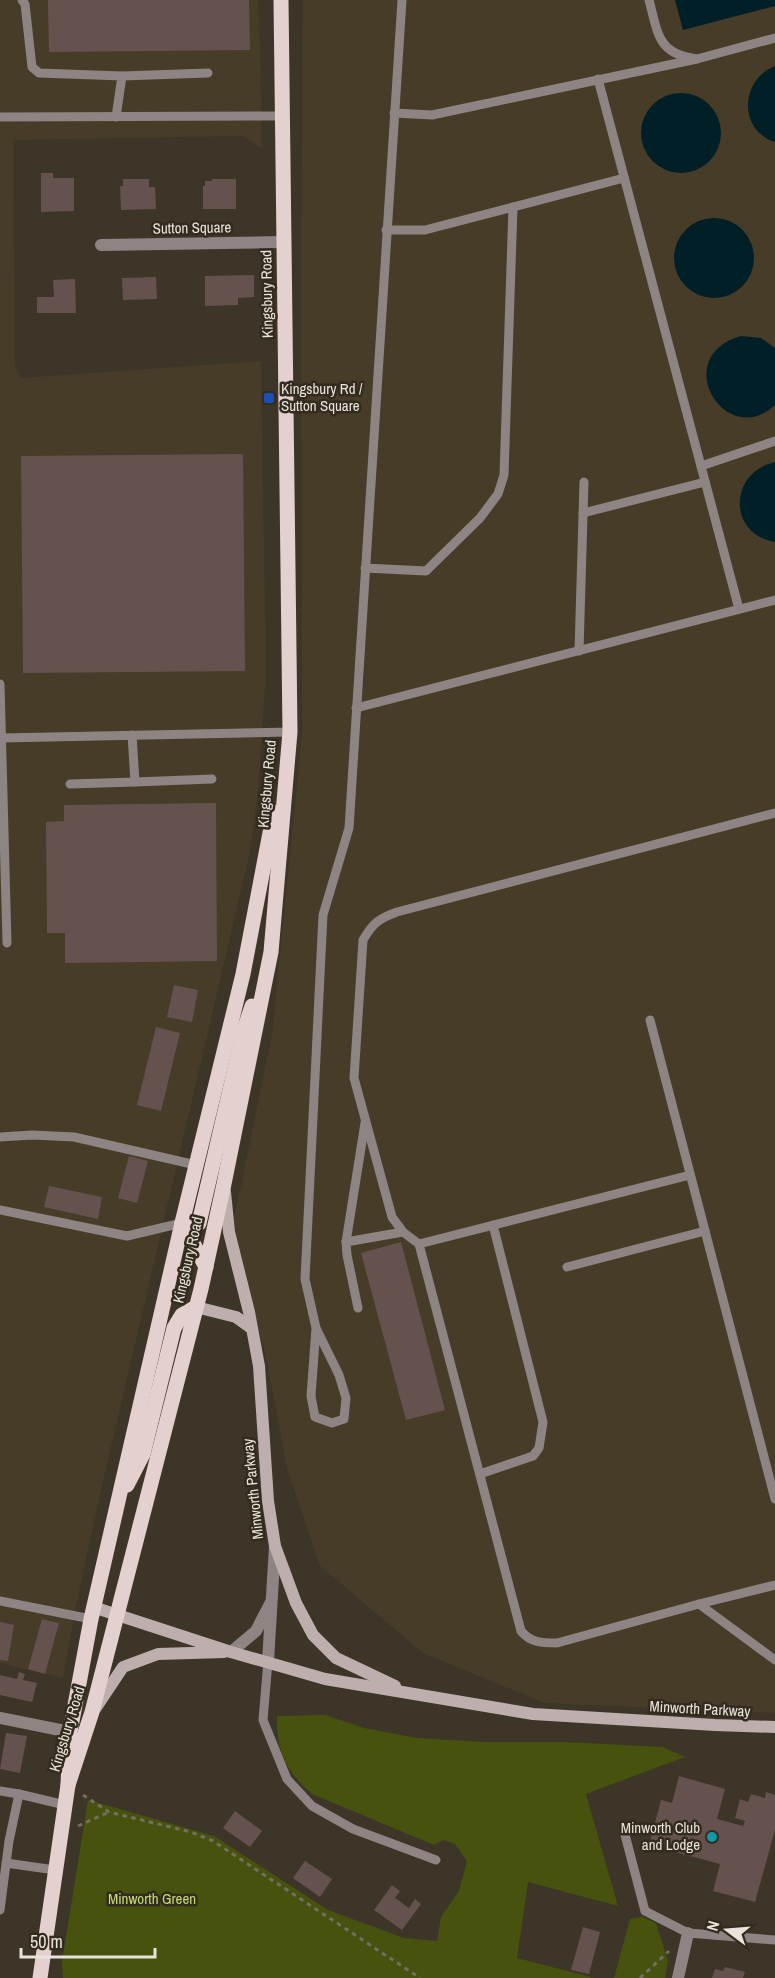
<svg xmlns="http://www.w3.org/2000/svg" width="775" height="1978" viewBox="0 0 775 1978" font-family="'Archivo Narrow',sans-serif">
<rect width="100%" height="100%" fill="#3d3527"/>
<g fill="#463c28">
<path d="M0 0H258L260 44 262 149 243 136 13 140 15 365 21 378 261 361 266 673 258 791 250 852 101 1490 76 1606 63 1678 0 1663Z"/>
<path d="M303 0H775V1713L544 1703 423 1653 320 1566 287 1469 265 1352 232 1228 272 1034 302 734 301 270Z"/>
</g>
<g fill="#46520e">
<path d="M325 1715 364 1728 417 1738 484 1742H565L663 1747 685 1757 586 1794 618 1906 528 1882 517 1958 594 1978H63L62 1962 88 1800 214 1836 328 1910 404 1938 437 1941 441 1917 459 1891 467 1861 455 1844 443 1840 434 1845 312 1794C286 1772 276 1750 277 1716Z"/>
<path d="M642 1917 656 1923 668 1961 665 1978H614L630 1919Z"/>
</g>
<g fill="#001f27">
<path d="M675 0H775V6L683 30Z"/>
<path d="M775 66V142C738 130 740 80 775 66Z"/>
<circle cx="681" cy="133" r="40"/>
<circle cx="714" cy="258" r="40"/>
<path d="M741 336 761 338 775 348V405C726 451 668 357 741 336Z"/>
<path d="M775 462V542C727 534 729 472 775 462Z"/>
</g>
<g fill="#65524f">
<path d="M48 0H249L250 50 49 52Z"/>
<path d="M41 173H53V178H74V211L41 212Z"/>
<path d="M123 179H149V187H155L156 209 121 210 120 186H123Z"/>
<path d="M212 179H236V209H203V186H205V181H212Z"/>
<path d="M254 275V297L238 298V305L205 306V276Z"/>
<path d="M156 277 157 299 123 300 122 278Z"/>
<path d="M75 279 76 313H37V297H54L53 280Z"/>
<path d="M243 454 245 671 23 673 21 456Z"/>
<path d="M216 803 217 961 65 963V933H47L46 822 64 821V805Z"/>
<path d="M174 985 198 990 192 1022 167 1017Z"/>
<path d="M156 1027 180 1033 161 1111 137 1105Z"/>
<path d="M129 1156 148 1161 137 1203 118 1198Z"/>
<path d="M49 1186 102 1197 98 1219 44 1207Z"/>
<path d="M401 1242 445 1410 406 1420 361 1253Z"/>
<path d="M42 1619 59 1623 45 1674 28 1669Z"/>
<path d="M0 1622 14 1625 8 1661 0 1660Z"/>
<path d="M19 1672 25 1674 23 1680 37 1683 32 1702 0 1695V1675L17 1679Z"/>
<path d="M6 1733 27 1736 20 1773 0 1769Z"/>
<path d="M679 1776 725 1789 717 1819 743 1826 745 1821 735 1818 740 1799 748 1802 751 1794 765 1798 766 1792 775 1795V1830L755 1902 713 1891 720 1864 649 1845 661 1800 672 1803Z"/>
<path d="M235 1811 262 1831 250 1847 223 1828Z"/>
<path d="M305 1861 332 1879 320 1897 293 1878Z"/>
<path d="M392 1885 400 1891 395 1898 409 1908 415 1899 421 1904 402 1930 374 1910Z"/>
<path d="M583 1927 600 1932 589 1974 571 1970Z"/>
<path d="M725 1967 745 1972 743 1978H712L715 1969 723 1971Z"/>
</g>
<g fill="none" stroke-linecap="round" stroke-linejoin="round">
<g stroke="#756e62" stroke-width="3" stroke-dasharray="4.5 4.5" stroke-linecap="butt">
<path d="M83 1795 109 1812 191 1832 213 1841 420 1978"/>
<path d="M78 1826 109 1812"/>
<path d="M640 1978 669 1951"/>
</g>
<g stroke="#8d8483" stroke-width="9">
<path d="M22 0 25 4 32 67 39 73 122 76 116 117"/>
<path d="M649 0C658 33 657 54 697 59L775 38"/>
<path d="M122 76 208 73"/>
<path d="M598 79 739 609"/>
<path d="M394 113 432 115 697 59"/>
<path d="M0 117 283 116"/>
<path d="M386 230H425L624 178"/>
<path d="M701 466 775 441"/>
<path d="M583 513 705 482"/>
<path d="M365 568 426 571 480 518 498 494 504 475 513 207"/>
<path d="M579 651 584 482"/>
<path d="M0 684 7 943"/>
<path d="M356 708 775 600"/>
<path d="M1 738 290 732"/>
<path d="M135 782 212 779"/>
<path d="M70 784 135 782 132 735"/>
<path d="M775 813 397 912C378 919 373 923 363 940L354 1078 392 1217 403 1232 419 1244 521 1631C531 1643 542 1643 557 1643L699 1604 775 1660"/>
<path d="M650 1020 775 1499"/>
<path d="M0 1137 32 1135 74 1137 196 1165"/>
<path d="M0 1210 127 1236 182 1223"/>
<path d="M346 1242 365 1123"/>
<path d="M419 1244 690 1175"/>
<path d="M567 1267 705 1231"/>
<path d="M358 1308 347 1255 346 1242 403 1232"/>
<path d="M316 1328 311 1396 315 1417 332 1423 344 1419 346 1398 339 1375 316 1328 305 1279 323 915 349 828 402 0"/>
<path d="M480 1474 533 1456 539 1448 543 1422 493 1225"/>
<path d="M0 1601 91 1619"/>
<path d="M699 1604 775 1585"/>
<path d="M268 1661 263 1720 287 1779 312 1806 353 1829 436 1860"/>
<path d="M0 1791 19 1794 9 1841 0 1910"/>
<path d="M19 1794 65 1805"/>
<path d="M624 1831 645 1911 688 1933 775 1940"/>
<path d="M6 1863 55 1870"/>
</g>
<g stroke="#8d8483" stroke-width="12">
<path d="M101 245 284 242"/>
<path d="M231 1652 256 1631 270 1604"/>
<path d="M268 1661 275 1546"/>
<path d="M0 1718 70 1732"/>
<path d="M678 1978 688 1933"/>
</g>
<g stroke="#beafae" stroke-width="12">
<path d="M225 1192 229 1232 249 1312 259 1366 268 1501 275 1546 296 1603 313 1635 336 1658 395 1686"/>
<path d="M196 1307 236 1317 250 1327"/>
<path d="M93 1607 231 1652 325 1679 533 1714 715 1725 775 1727"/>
<path d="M95 1709 123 1667 158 1654 224 1652"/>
</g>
<g stroke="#e4d0cf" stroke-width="15">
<path d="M182 1223H199L244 1030 252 1006"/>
<path d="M182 1223 206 1267"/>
<path d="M127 1485 143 1454 174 1328 182 1315 196 1307"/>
<path d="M68 1785 92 1712 201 1289 224 1184 271 952 290 732 281 0"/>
<path d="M40 1978 68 1785 70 1732 91 1619 182 1223 243 974 274 812"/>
</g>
</g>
<rect fill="#1a4fb4" stroke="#322b1e" stroke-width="2" x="263" y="392" width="12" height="12" rx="3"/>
<circle fill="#0f9aa8" stroke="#322b1e" stroke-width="2" cx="712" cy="1837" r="6"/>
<g text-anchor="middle" stroke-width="5" stroke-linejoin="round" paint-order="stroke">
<g font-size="15" fill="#e8e3db" stroke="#322b1e">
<text transform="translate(192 228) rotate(-1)" y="5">Sutton Square</text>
<text transform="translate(267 294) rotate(-91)" y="5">Kingsbury Road</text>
<text transform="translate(267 784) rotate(-85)" y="5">Kingsbury Road</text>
<text transform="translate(188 1260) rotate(-77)" y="5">Kingsbury Road</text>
<text transform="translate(253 1489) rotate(-96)" y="5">Minworth Parkway</text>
<text transform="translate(700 1709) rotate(3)" y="5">Minworth Parkway</text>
<text transform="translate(67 1729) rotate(-73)" y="5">Kingsbury Road</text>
</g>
<g font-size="15" fill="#e8e3db" stroke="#322b1e" text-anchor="start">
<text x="281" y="394">Kingsbury Rd /<tspan x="281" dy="17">Sutton Square</tspan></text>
<text x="700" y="1833" text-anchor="end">Minworth Club<tspan x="700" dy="17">and Lodge</tspan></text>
</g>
<g font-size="15" fill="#c5dc71" stroke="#322b1e">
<text x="152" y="1904">Minworth Green</text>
</g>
</g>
<g transform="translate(727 1930) rotate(286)" stroke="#322b1e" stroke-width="4.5" paint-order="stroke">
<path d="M0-4.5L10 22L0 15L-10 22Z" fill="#e8e3db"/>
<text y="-9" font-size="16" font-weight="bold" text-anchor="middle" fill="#e8e3db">N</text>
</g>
<path d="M21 1948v9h134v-9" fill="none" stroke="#e8e3db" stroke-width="3"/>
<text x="30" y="1948" font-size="18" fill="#e8e3db" stroke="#322b1e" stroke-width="4.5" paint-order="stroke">50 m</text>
</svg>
